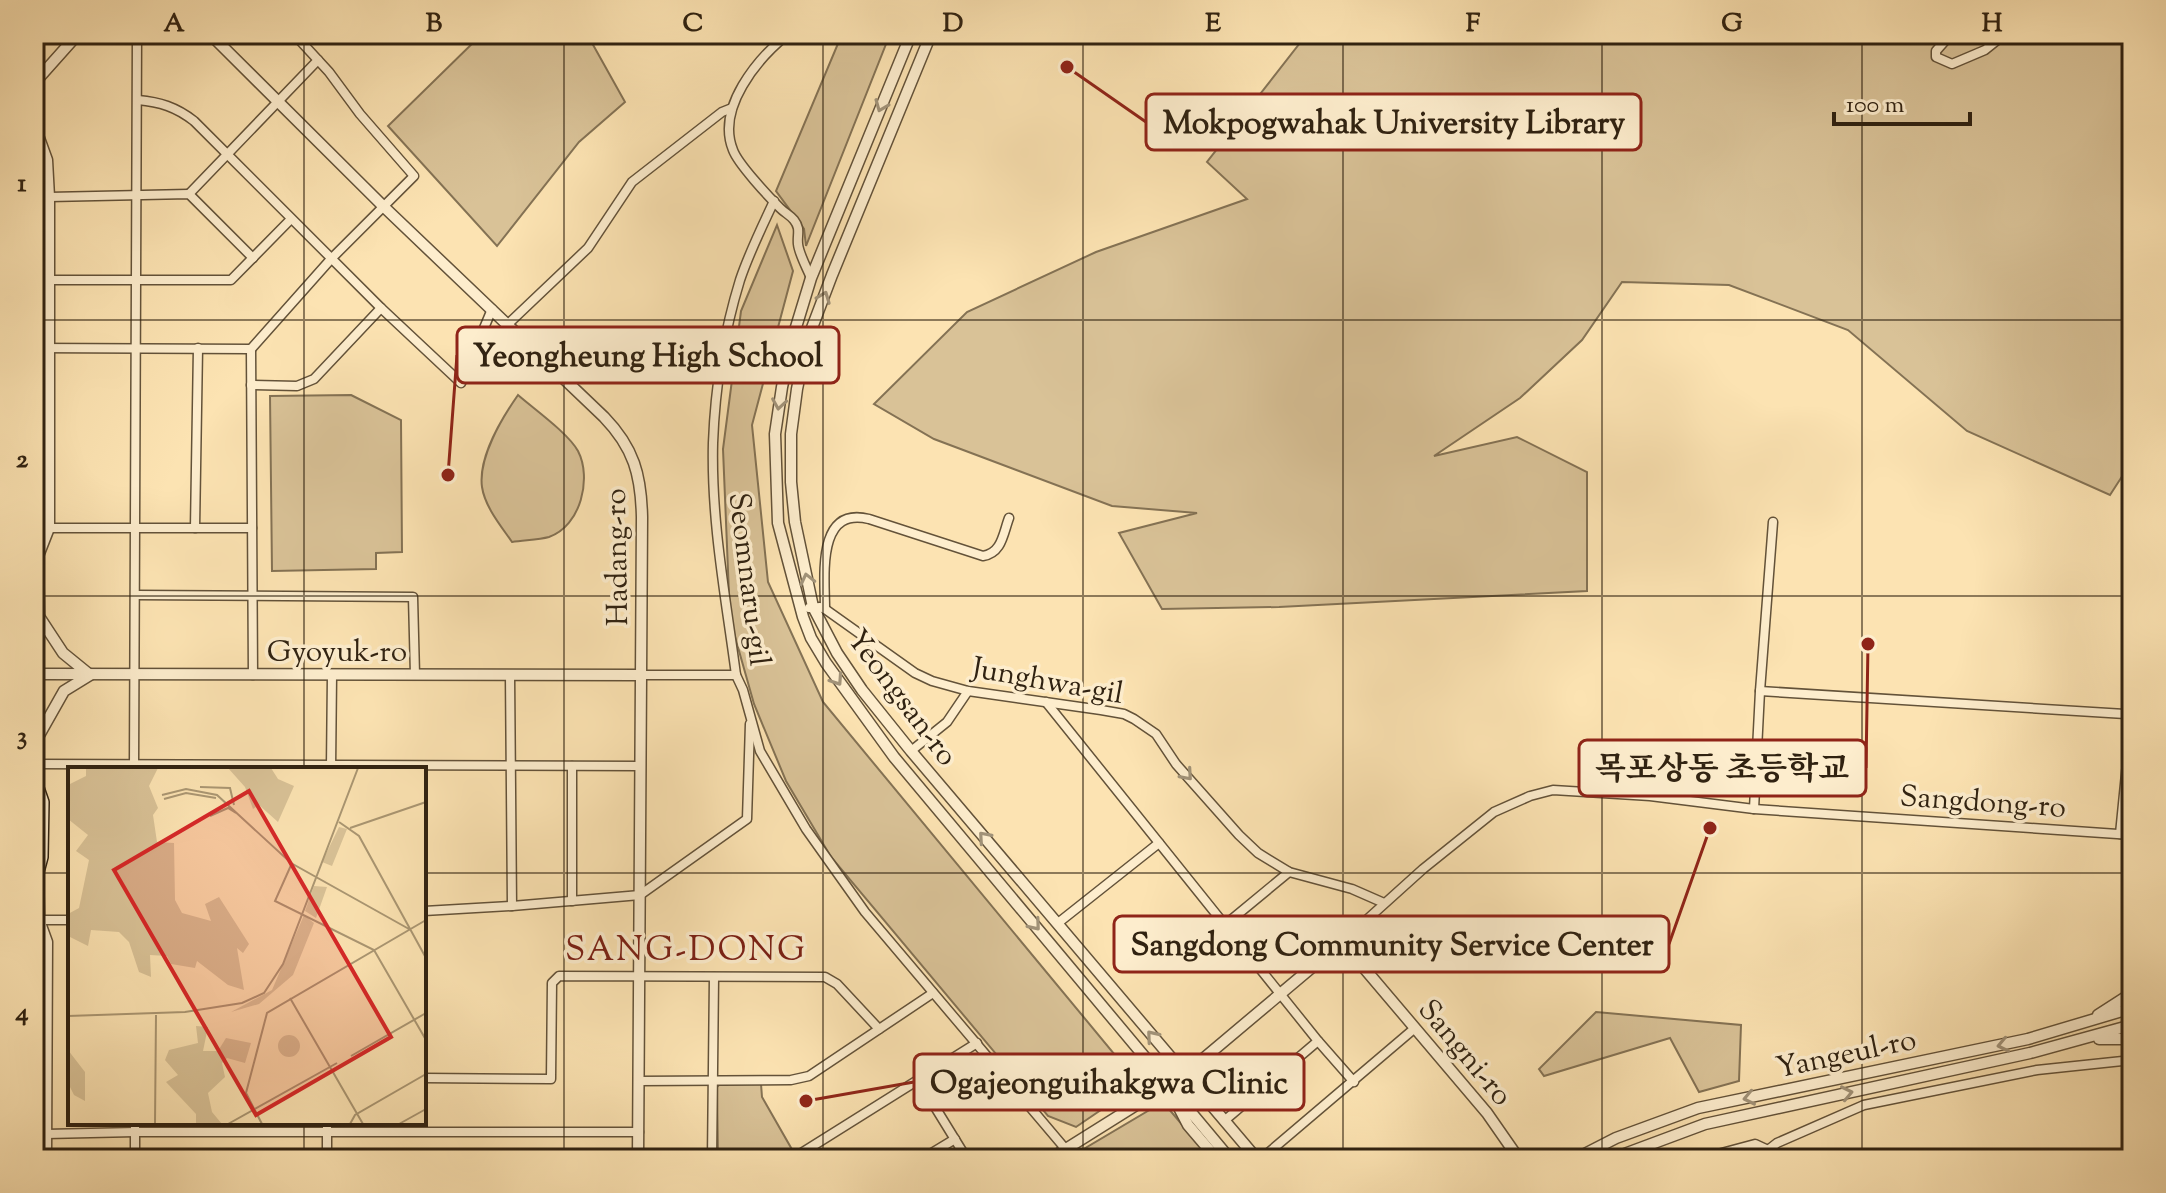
<svg xmlns="http://www.w3.org/2000/svg" width="2166" height="1193" viewBox="0 0 2166 1193" font-family="'Sorts Mill Goudy','Noto Serif KR',serif">
<rect width="100%" height="100%" fill="#fce3b2"/>
<filter id="stains"><feTurbulence type="fractalNoise" baseFrequency=".0025" numOctaves="4"/><feColorMatrix values="0 0 0 0 .2 0 0 0 0 .09 0 0 0 0 .02 0 0 0 .5 -.17"/></filter>
<radialGradient id="worn" r=".72"><stop offset=".6" stop-color="#630" stop-opacity="0"/><stop offset="1" stop-color="#630" stop-opacity=".3"/></radialGradient>
<g fill="#d9c297" stroke="#847254" stroke-width="2">
<path d="M482 34H587L625 102 579 142 497 246 388 126Z"/>
<path d="M842 34H890L806 246 804 229 776 191Z"/>
<path d="M1307 34H2132V461L2110 495 1967 431 1848 330 1729 285 1622 282 1582 340 1520 398 1434 456 1517 437 1587 472V591L1279 607 1162 609 1119 533 1197 513 1112 506 934 439 874 404 967 312 1096 252 1247 199 1207 162Z"/>
<path d="M777 225 793 271 752 425 768 582 823 702 1139 1084 1076 1127 1048 1116 831 857 786 781 754 704 730 619 723 449 741 311Z"/>
<path d="M351 395 401 420 402 552 376 553V569L272 571 270 396Z"/>
<path d="M518 395C534 409 568 433 578 451 592 478 581 526 549 537 538 540 524 540 512 542 501 526 485 507 482 487 478 458 502 418 518 395Z"/>
<path d="M1596 1012 1741 1025 1739 1081 1699 1092 1670 1038 1544 1076 1539 1069Z"/>
<path d="M720 1084H761L762 1097 794 1153 784 1159H718L717 1087Z"/>
<path d="M1163 1102 1211 1159H1082L1077 1153Z"/>
</g>
<g fill="none" stroke-linecap="round" stroke-linejoin="round">
<defs>
<g id="minor">
<path d="M788 34C757 59 716 108 733 150 738 164 769 197 780 208 785 213 790 215 794 220 801 229 797 234 798 244 799 254 807 268 811 278"/>
<path d="M1951 34 1936 51V57L1952 64 1985 50 2005 34"/>
<path d="M138 100C160 102 176 107 194 121L381 308 461 383 492 309"/>
<path d="M189 194 318 60"/>
<path d="M49 197 189 194 253 258"/>
<path d="M774 201C762 227 749 253 740 280 724 332 715 389 713 443 711 521 726 599 736 675L743 690 760 751 806 829 865 912 1074 1159"/>
<path d="M49 280H231L291 219"/>
<path d="M507 325 588 248 632 182 722 112 732 108"/>
<path d="M34 348 251 349 331 259 414 176 360 114 329 72 294 34"/>
<path d="M251 349 253 675"/>
<path d="M251 385 297 386 314 379 381 308"/>
<path d="M49 528H252"/>
<path d="M195 528 198 348"/>
<path d="M136 595 413 597 415 675"/>
<path d="M809 608 820 607 825 609 915 673 932 681 968 691 1101 710 1124 714 1134 719 1156 734 1176 764 1239 835 1258 853 1289 872 1352 889 1384 903"/>
<path d="M825 609C825 577 816 506 869 519L983 556C1002 553 1003 534 1009 518"/>
<path d="M510 675 512 906"/>
<path d="M641 675H736"/>
<path d="M1760 691 2125 714 2128 715 2131 723 2120 834"/>
<path d="M1046 702 1318 1041 1354 1082"/>
<path d="M911 751 947 722 968 691"/>
<path d="M36 764 640 766"/>
<path d="M572 766V901"/>
<path d="M331 768 332 675"/>
<path d="M134 769 137 34"/>
<path d="M1754 809 1760 691 1773 522"/>
<path d="M424 911 512 906 640 895 747 819 750 724"/>
<path d="M35 920H70"/>
<path d="M1058 923 1159 843"/>
<path d="M1226 924 1289 872"/>
<path d="M1342 942 1423 869 1494 812 1530 796 1553 790 1650 796 1754 809 2132 835"/>
<path d="M424 1078 551 1079 552 983 559 976 825 977 837 984 879 1029"/>
<path d="M639 1081 791 1080 809 1076 933 993"/>
<path d="M919 1081 967 1159"/>
<path d="M1224 1121 1318 1041"/>
<path d="M135 1123V1159"/>
<path d="M46 1134 135 1132H639"/>
<path d="M1768 1150 1777 1143 1864 1105 2037 1070 2132 1060"/>
<path d="M327 1159V1123"/>
<path d="M712 1159 714 977"/>
<path d="M792 1159 977 1043"/>
<path d="M922 1159 955 1139"/>
<path d="M1261 1159 1415 1028"/>
<path d="M1699 1159 1755 1144 1768 1150 1776 1159"/>
</g>
<g id="tertiary">
<path d="M210 34 383 206 604 417C634 448 641 475 642 517L638 1159"/>
<path d="M911 34 811 278 793 337 782 387 775 434 778 523 803 617 811 638 826 663 894 757 1230 1159"/>
<path d="M931 34 832 275 807 341 797 389 791 434V482L795 522 813 607 837 653 862 690 911 751 1257 1159"/>
<path d="M35 78 37 80 78 34"/>
<path d="M35 127 47 160 49 197V528L38 556"/>
<path d="M34 131 38 34"/>
<path d="M34 543 38 556 39 616 37 738"/>
<path d="M34 674 641 675"/>
<path d="M38 737 64 691 90 675 63 653 40 618"/>
<path d="M34 864 38 872 39 920 47 942 46 1159"/>
<path d="M2098 1015 2126 997 2132 990"/>
<path d="M2099 1039H2132"/>
<path d="M1176 1102 1188 1125 1217 1159"/>
<path d="M1050 1159 1184 1075 1342 942 1487 1113 1519 1159"/>
<path d="M1575 1159 1616 1138 1698 1108 2028 1039 2132 1008"/>
<path d="M1611 1159 1705 1124 2030 1053 2132 1025"/>
</g>
<path id="secondary" d="M36 764 37 738 36 782 43 802 42 857 38 872"/>
</defs>
<use href="#minor" stroke="#635239" stroke-width="11"/>
<use href="#tertiary" stroke="#635239" stroke-width="13"/>
<use href="#secondary" stroke="#302211" stroke-width="14"/>
<use href="#minor" stroke="#fdedcd" stroke-width="8"/>
<use href="#tertiary" stroke="#fdedcd" stroke-width="10"/>
<use href="#secondary" stroke="#fdedcd" stroke-width="11"/>
</g>
<defs><path id="oneway-chevron" d="M-2-3.5L2.5 0L-2 3.5" fill="none" stroke-width="1.6" stroke-linecap="round" stroke-linejoin="round" transform="scale(2)"/></defs>
<g stroke="#a19278">
<use href="#oneway-chevron" transform="translate(881 106) rotate(112)"/>
<use href="#oneway-chevron" transform="translate(824 297) rotate(-69)"/>
<use href="#oneway-chevron" transform="translate(779 404) rotate(99)"/>
<use href="#oneway-chevron" transform="translate(807 579) rotate(-103)"/>
<use href="#oneway-chevron" transform="translate(837 680) rotate(56)"/>
<use href="#oneway-chevron" transform="translate(1187 775) rotate(49)"/>
<use href="#oneway-chevron" transform="translate(984 837) rotate(-131)"/>
<use href="#oneway-chevron" transform="translate(1035 925) rotate(50)"/>
<use href="#oneway-chevron" transform="translate(1152 1036) rotate(-130)"/>
<use href="#oneway-chevron" transform="translate(2003 1045) rotate(168)"/>
<use href="#oneway-chevron" transform="translate(1847 1093) rotate(-12)"/>
<use href="#oneway-chevron" transform="translate(1749 1098) rotate(168)"/>
</g>
<path fill="none" stroke="#302211" stroke-width="2" stroke-opacity="0.55" d="M304 34V769M564 34V1159M823 34V1159M1083 34V1159M1343 34V1159M1602 34V1159M1862 34V1159M34 320H2132M34 596H2132M34 873H70M424 873H2132M304 1123V1159"/>
<g text-anchor="middle" stroke-width="7" stroke-linejoin="round" paint-order="stroke">
<g font-size="30" fill="#302211" stroke="#fdedcd">
<text transform="translate(616 557) rotate(-91)" y="10">Hadang-ro</text>
<text transform="translate(750 579) rotate(83)" y="10">Seomnaru-gil</text>
<text x="337" y="661">Gyoyuk-ro</text>
<text transform="translate(1048 680) rotate(10)" y="10">Junghwa-gil</text>
<text transform="translate(903 697) rotate(53)" y="10">Yeongsan-ro</text>
<text transform="translate(1983 801) rotate(4)" y="10">Sangdong-ro</text>
<text transform="translate(1466 1052) rotate(50)" y="10">Sangni-ro</text>
<text transform="translate(1846 1053) rotate(-12)" y="10">Yangeul-ro</text>
</g>
<g font-size="34" letter-spacing="2" fill="#7a1f14" stroke="#fdedcd">
<text x="686" y="960">SANG-DONG</text>
</g>
</g>
<g transform="translate(68 767)">
<rect width="358" height="358" fill="#fce3b2"/>
<path d="M18 1H90L81 19 90 41 85 48 89 75 106 76 107 133 114 146 143 154 137 137 151 130 181 177 175 186 169 181 176 223 160 218 129 194 127 201 103 197 99 189 82 188 83 210 71 205 61 175 51 165 23 163 20 179 0 169V147L11 141 21 93 8 84 20 68 0 52V18L18 9ZM160 1H203L210 12 226 19 210 55 191 38 185 42 177 20ZM271 60 279 62 264 99 254 95ZM246 119 259 120 248 151 237 144ZM236 148 246 156 225 208 191 237 163 245 204 223ZM128 259 140 260 135 284H150L158 271 183 276 177 296 159 291 154 296 157 310 140 326 144 345 154 357H128V347L98 315 110 308 97 293 101 283 130 276ZM210 279a11 11 0 1 1 22 0a11 11 0 1 1-22 0ZM0 283 17 305V334L6 328 0 316Z" fill="#d9c297"/>
<path fill="none" stroke="#aa9672" stroke-width="2" d="M132 20 162 21 166 38M94 28 118 22 149 28 223 96 341 162M96 32 118 26 148 31M142 49 160 41 168 46M271 55 291 69 358 191M282 61 358 35M224 96 207 134 306 183 358 273M222 231 295 357M0 249 117 245 174 236 196 226 215 197 290 1M283 289 358 246M87 357 88 248M160 357 269 296M194 357 178 326 199 246 358 153M282 357 287 348 358 307M331 357 358 342"/>
<path fill="#d62828" fill-opacity="0.15" stroke="#d62828" stroke-width="4" d="M181 24 323 270 188 348 46 103Z"/>
<rect width="358" height="358" fill="none" stroke="#302211" stroke-width="4"/>
</g>
<path fill="none" stroke="#8f2418" stroke-width="3" d="M1067 67L1146 122M448 475L457 355M1868 644L1866 768M1710 828L1669 944M806 1101L914 1082"/>
<g fill="#8f2418" stroke="#fdedcd" stroke-width="3">
<circle cx="1067" cy="67" r="8"/>
<circle cx="448" cy="475" r="8"/>
<circle cx="1868" cy="644" r="8"/>
<circle cx="1710" cy="828" r="8"/>
<circle cx="806" cy="1101" r="8"/>
</g>
<g fill="#fdedcd" stroke="#8f2418" stroke-width="3">
<rect x="1146" y="94" width="495" height="56" rx="8"/>
<rect x="457" y="327" width="382" height="56" rx="8"/>
<rect x="1579" y="740" width="287" height="56" rx="8"/>
<rect x="1114" y="916" width="555" height="56" rx="8"/>
<rect x="914" y="1054" width="390" height="56" rx="8"/>
</g>
<g font-size="32" text-anchor="middle" font-weight="bold" fill="#302211">
<text x="1394" y="133">Mokpogwahak University Library</text>
<text x="648" y="366">Yeongheung High School</text>
<text x="1722" y="779">목포상동 초등학교</text>
<text x="1392" y="955">Sangdong Community Service Center</text>
<text x="1109" y="1093">Ogajeonguihakgwa Clinic</text>
</g>
<rect width="2166" height="1193" fill="none" stroke="#fce3b2" stroke-width="88"/>
<path d="M1834 112v12h136v-12" fill="none" stroke="#302211" stroke-width="4"/>
<text x="1846" y="112" font-size="24" fill="#302211" stroke="#fdedcd" stroke-width="6" paint-order="stroke">100 m</text>
<rect x="44" y="44" width="2078" height="1105" fill="none" stroke="#302211" stroke-width="3"/>
<g font-size="26" text-anchor="middle" font-weight="bold" fill="#302211">
<text x="174" y="31">A</text>
<text x="434" y="31">B</text>
<text x="693" y="31">C</text>
<text x="953" y="31">D</text>
<text x="1213" y="31">E</text>
<text x="1473" y="31">F</text>
<text x="1732" y="31">G</text>
<text x="1992" y="31">H</text>
<text x="22" y="191">1</text>
<text x="22" y="467">2</text>
<text x="22" y="744">3</text>
<text x="22" y="1020">4</text>
</g>
<rect width="100%" height="100%" filter="url(#stains)"/>
<rect width="100%" height="100%" fill="url(#worn)"/>
</svg>
